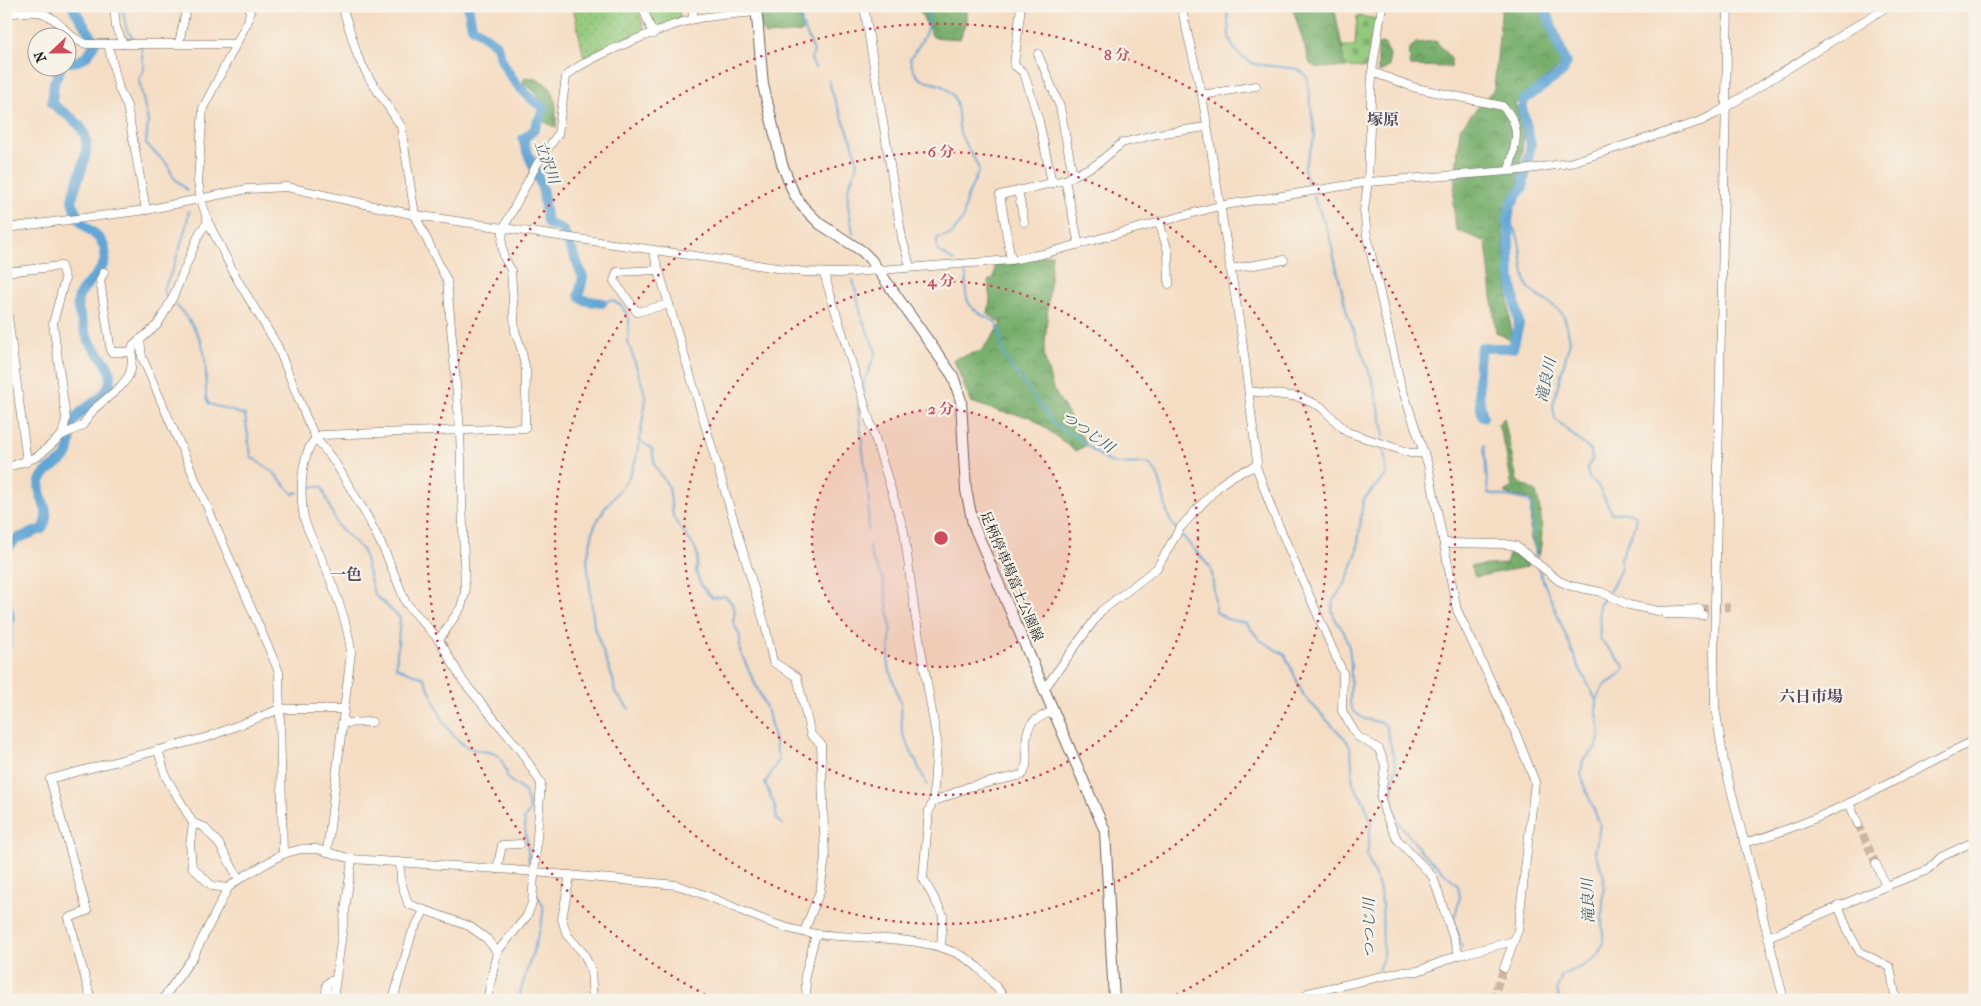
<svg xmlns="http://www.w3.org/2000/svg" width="1981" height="1006" viewBox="0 0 1981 1006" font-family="'IM FELL French Canon','Noto Serif JP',serif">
<defs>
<pattern id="green-dots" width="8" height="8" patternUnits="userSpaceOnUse" patternTransform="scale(1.25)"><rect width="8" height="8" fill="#92c97b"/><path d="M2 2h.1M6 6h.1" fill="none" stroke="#7dac6a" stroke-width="1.8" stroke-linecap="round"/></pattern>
<pattern id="forest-crowns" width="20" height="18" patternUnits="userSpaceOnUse" patternTransform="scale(1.25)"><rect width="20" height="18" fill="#75ad6b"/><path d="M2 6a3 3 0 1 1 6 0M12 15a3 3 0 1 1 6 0" fill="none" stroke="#5f8c57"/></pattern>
<pattern id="cemetery-stones" width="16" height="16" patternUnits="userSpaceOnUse" patternTransform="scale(1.25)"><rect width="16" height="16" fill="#92c97b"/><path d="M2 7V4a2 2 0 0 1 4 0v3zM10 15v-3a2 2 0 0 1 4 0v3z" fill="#7dac6a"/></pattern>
</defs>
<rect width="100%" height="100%" fill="#f7f3e8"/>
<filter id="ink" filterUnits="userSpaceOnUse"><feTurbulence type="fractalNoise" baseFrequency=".02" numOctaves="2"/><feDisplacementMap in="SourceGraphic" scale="10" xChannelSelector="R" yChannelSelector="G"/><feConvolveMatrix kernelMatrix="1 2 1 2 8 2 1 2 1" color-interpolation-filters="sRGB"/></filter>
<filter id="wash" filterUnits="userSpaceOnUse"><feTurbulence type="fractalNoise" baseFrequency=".0096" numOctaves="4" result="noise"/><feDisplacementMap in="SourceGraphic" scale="20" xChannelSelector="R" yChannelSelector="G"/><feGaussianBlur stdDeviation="1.12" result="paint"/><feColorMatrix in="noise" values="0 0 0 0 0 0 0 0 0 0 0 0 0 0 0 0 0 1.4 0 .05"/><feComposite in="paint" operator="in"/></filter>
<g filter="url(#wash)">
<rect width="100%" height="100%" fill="#f5ddc3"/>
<g fill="url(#green-dots)" stroke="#57724c">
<path d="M573 6H637L645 32 584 58Z"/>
<path d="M642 6H677L681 19 653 31Z"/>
</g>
<g fill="url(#forest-crowns)" stroke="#486444">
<path d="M782 6H798L803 32 765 35 761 29 760 8 782 12Z"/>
<path d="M917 6H966V21L960 39 933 37Z"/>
<path d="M1292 6H1334L1346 67 1318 68 1310 64Z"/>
<path d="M1502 6H1541L1563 64 1515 104 1524 133 1517 193 1502 226 1512 341 1496 332 1486 242 1456 230 1453 203 1460 128 1494 89Z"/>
<path d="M1436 41 1451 59V67L1410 66 1409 49 1416 43Z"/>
<path d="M1384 43 1390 54 1389 67 1378 73V44Z"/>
<path d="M525 77C559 81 556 101 556 128L543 121 546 106 533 90 523 83Z"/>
<path d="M1052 254 1044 356 1053 389 1087 445 1075 451 1031 417 1001 412 971 402 953 359 981 351 1002 324 988 314 990 299 988 281 994 278 995 265Z"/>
<path d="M1504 418 1517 481 1536 492C1542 514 1544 534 1539 557L1530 537 1531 499 1509 495 1504 492 1512 487 1505 447 1498 425Z"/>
<path d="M1510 551 1529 562 1526 567 1475 577 1471 566 1506 564Z"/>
</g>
<path fill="url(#cemetery-stones)" stroke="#57724c" d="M1357 16 1378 19 1368 68 1344 67 1342 46H1355Z"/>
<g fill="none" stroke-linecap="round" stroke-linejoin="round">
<g stroke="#60a6d6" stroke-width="2">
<path d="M122 6 127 31 136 41"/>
<path d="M801 6 802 24 814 51 811 59 815 68"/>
<path d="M926 6C933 28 922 41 910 59 917 92 936 75 951 93 960 103 957 120 960 132 964 146 975 155 979 170L966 200 963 219 951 235 937 238V250L954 261"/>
<path d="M1227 6 1229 37 1234 49 1240 55 1254 64 1298 69 1307 77 1315 136 1304 168 1309 186"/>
<path d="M141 47 144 69 139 80 148 122 146 144 167 164 174 178 187 190"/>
<path d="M829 80C834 108 850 127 856 156 860 170 849 179 848 192 846 207 852 221 853 234"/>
<path d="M1313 195 1329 235 1347 313 1373 382 1384 432 1383 437"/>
<path d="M1508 220C1525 241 1519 259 1526 282 1531 297 1554 301 1563 315 1567 323 1568 332 1570 341L1553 405 1555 419 1591 451 1592 460 1587 468 1589 478 1597 484 1612 513 1630 512 1636 516V525L1621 558V569L1609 592"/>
<path d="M962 266C971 277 961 293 970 305 975 313 989 318 997 323L1005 358 1054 424 1075 436 1107 461 1118 464 1148 463C1169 481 1159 510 1176 529"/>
<path d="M853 280 862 318 876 352 864 382 865 394"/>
<path d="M167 297 163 290C173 271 186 232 189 211"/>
<path d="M602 303 612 300 622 306 629 319 628 342 643 387 646 400 636 460 628 479 605 508 594 527 587 559 594 627 613 679 615 692 629 709"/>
<path d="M176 305C208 340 206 353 206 398L209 404 245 415 251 457 273 472 293 494 298 492"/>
<path d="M858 407 869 502 868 529"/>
<path d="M638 439 652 449 655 466 669 487 673 517 695 548 698 556 696 572 701 585 712 598 725 596 731 602 735 611 733 622 740 636V651L768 712 779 760 765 783 775 806 777 820 783 825"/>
<path d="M1484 445 1488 493 1530 501C1534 520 1533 539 1536 558"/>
<path d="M1384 450 1387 474 1363 500 1357 552 1346 582 1333 601 1332 610 1335 619 1344 632 1349 647 1351 664 1350 703 1353 711 1364 719 1383 723 1386 726 1396 766 1391 798V807L1400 824 1420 850 1458 885 1460 897 1454 919 1462 947"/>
<path d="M305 489 315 486 322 487 337 525 363 551 374 594 400 618 396 667 424 678C434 698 443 732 464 745 486 759 500 740 508 779L525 792 530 810 524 819 530 868"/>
<path d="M1179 532 1209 566 1212 573 1216 612 1227 619 1246 623 1260 640 1285 655 1304 696 1348 742 1351 750 1353 784 1365 804 1371 822 1367 856 1379 887 1382 903 1383 957 1379 969"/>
<path d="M869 546 872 558 883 579 891 627 888 665 901 704 902 732 927 785"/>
<path d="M1538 568 1578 665 1596 700"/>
<path d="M519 1000C522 977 546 923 543 906 542 902 537 896 535 892"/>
<path d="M1559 1000 1557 989 1562 975 1583 966 1597 956 1604 943 1602 925 1604 876 1595 853 1600 825 1584 785 1581 773 1583 760C1615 738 1589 718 1599 694 1604 680 1618 682 1625 667L1600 639 1599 605 1605 598"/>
</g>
<g stroke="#60a6d6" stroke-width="10">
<path d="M468 6 472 27 497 45C502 71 522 93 544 108L534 130 523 139C527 156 537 171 542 188 545 200 544 213 548 224L560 228 564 232 583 277 579 295 583 300 602 303"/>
<path d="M68 62C82 63 90 55 95 42L72 6"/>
<path d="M1483 417C1477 394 1477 372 1481 348H1513L1519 324 1510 273 1508 220 1511 204 1523 187 1531 144 1522 108 1524 100 1563 72 1566 64 1544 6"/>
<path d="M6 551 16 539 42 529C54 509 36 499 40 482 43 469 60 466 67 455 73 445 68 431 73 422 80 408 98 403 106 391 120 370 98 356 89 341 85 333 82 322 79 312 69 286 110 277 105 250 102 236 88 231 81 221 76 215 74 208 72 200 75 179 98 146 79 125 73 118 59 110 52 103L54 83 61 68"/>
<path d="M6 600 10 617 6 647"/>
</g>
</g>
</g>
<g filter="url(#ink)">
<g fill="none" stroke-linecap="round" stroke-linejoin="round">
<g stroke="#cab6a2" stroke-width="8" stroke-dasharray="8 4" stroke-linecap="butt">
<path d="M1700 609 1730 607"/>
<path d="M1858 824 1876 864"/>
<path d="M1492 1000 1504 968"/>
</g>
<defs>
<g id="minor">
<path d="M114 6 116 27 123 44"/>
<path d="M251 6 248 21 203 108 198 182 201 199 208 222 237 279 277 345 308 422 316 438 336 464 367 516 386 554 406 603 439 640 463 681 520 750 541 783 532 903 527 916 497 952 487 1000"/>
<path d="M342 6 358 57 369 78 401 126 415 215 447 281 460 430 465 593 461 607 439 640"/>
<path d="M642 6 653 34"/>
<path d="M693 6V19"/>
<path d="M864 6 902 238 910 266"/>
<path d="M1021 6 1014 65 1024 73 1039 121 1052 183"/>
<path d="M1382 6 1372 72 1368 182 1364 210 1367 236 1400 382 1428 465 1457 610 1516 734 1535 782 1518 930 1504 968"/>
<path d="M1728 6 1714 651 1715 707 1724 762 1784 1000"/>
<path d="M6 14C17 13 32 10 42 13 61 19 68 40 87 44H235"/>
<path d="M179 43 187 6"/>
<path d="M108 44 119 89 127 106 146 210"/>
<path d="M1038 54 1060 107 1073 176"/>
<path d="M1372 72 1416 88 1502 106C1524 126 1515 145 1509 170"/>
<path d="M1202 95 1256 86"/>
<path d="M1065 180 1079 245"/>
<path d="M1018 190 1024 222"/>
<path d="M1159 221 1168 252 1169 284"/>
<path d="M6 228 146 210 247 189 287 187 415 215 805 272 840 273 1011 260 1043 254 1219 206 1368 182 1522 170 1569 163 1701 121 1715 114 1888 6"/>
<path d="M653 251 765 625 773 662 797 677 811 735 821 744 825 858 820 891 804 932"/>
<path d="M1011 260 1000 195 1065 180 1097 164 1122 143 1157 134 1206 127"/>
<path d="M1230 269 1284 260"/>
<path d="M658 270 617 272 614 281 637 312 669 304"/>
<path d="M6 272 61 266 65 279 53 323 66 419 62 435"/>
<path d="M104 272 100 280 111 352H132"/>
<path d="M824 274 904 531 915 614 937 741 933 802"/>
<path d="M6 301 27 462"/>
<path d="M140 339 142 357 279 672 283 854"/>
<path d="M1249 391 1299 397 1320 406 1347 432 1410 453H1424"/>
<path d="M1256 466 1272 510 1343 673 1342 711 1357 736 1379 749 1385 765 1381 798 1385 813 1397 839 1433 877 1459 955"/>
<path d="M6 468 37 457 62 435 82 426 94 409 120 387 128 377 131 370 133 346 157 325 162 317 173 297 200 232 208 222"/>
<path d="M1444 543 1505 544 1516 546 1559 581 1571 586 1601 592 1629 605 1658 611 1700 609"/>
<path d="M1665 614 1703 615"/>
<path d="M1045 688 1101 611 1157 568 1180 528 1199 507 1221 484 1236 474 1256 466 1257 462 1242 338 1202 95 1181 6"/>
<path d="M342 723 372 722"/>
<path d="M158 750 166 777 193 823 204 827 219 844 239 879"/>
<path d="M1849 803 1858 824"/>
<path d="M193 823 190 844 192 867 212 886 228 888"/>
<path d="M1744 843C1826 821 1899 777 1975 740"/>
<path d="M327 852 351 652C348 621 332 582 319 553 314 542 307 530 304 518 300 497 299 446 321 435L525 428 526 371 521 348 515 331 511 270 504 257 502 245 503 229 537 164 558 134 566 77C578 60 671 24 695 19 715 15 736 14 757 12"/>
<path d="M400 862 401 881 408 904 469 926 487 939 497 952"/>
<path d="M497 869 502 845 520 844"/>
<path d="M570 875 562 919 567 935 584 954 591 970 593 1000"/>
<path d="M1886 886 1928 870 1941 857 1975 841"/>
<path d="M1838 905 1849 933 1860 952 1890 967 1896 1000"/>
<path d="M1768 937 1886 886 1876 864"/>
<path d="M941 947 943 915 923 878 929 810 933 802 968 787 1022 775C1033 761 1019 737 1033 722 1038 717 1047 714 1054 710"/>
<path d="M1308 993 1401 972 1418 971 1459 955 1514 941"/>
<path d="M91 1000 69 918 87 911 50 779 208 737 280 709H343"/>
<path d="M162 1000 193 957 228 888 239 879 283 854 301 849H317L352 859 513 870 676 885C719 897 759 923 804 932 850 941 923 933 964 957 981 967 994 985 1007 1000"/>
<path d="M325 1000 327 984 330 981H335"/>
<path d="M333 1000 352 859"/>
<path d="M393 1000 412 933 424 911"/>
<path d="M807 1000 805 975 816 934"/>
</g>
<path id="major" d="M756 6 763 85 782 164 794 194 803 207 820 224 862 251 871 260 953 376 961 401 966 490 973 524 1105 831 1114 1000"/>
</defs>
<use href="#minor" stroke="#686056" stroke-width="9"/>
<use href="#major" stroke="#686056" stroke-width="12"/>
<use href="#minor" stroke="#fff" stroke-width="8"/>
<use href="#major" stroke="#fff" stroke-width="10"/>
</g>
</g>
<circle cx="941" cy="538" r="129" fill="#d1495b" fill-opacity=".12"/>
<g fill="none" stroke="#d1495b" stroke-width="2.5" stroke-dasharray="2.5 5">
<circle cx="941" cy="538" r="129"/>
<circle cx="941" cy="538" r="257"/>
<circle cx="941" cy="538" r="386"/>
<path d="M712 998A514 514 0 1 1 1170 998"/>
</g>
<g text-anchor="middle" stroke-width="4.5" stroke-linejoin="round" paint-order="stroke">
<g font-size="14" fill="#1c1c1c" stroke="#f7f3e8">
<text transform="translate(1012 576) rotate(67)" y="5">足柄停車場富士公園線</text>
</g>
<g font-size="15" font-style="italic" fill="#3b5a70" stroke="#f7f3e8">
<text transform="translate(547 162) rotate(70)" y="5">立沢川</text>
<text transform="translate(1546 380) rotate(-78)" y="5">滝良川</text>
<text transform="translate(1088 432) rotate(35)" y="5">つつじ川</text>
<text transform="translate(1588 901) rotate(-92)" y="5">滝良川</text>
<text transform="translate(1369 928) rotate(-90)" y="5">つつじ川</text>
</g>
<g font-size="16" font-weight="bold" fill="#504a63" stroke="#f7f3e8">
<text x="1383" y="125">塚原</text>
<text x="346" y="580">一色</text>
<text x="1811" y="702">六日市場</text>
</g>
</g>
<circle cx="941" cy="538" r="8" fill="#d1495b" stroke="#f7f3e8" stroke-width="2.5"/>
<g font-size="15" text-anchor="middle" font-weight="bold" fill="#d1495b" stroke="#f7f3e8" stroke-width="4.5" stroke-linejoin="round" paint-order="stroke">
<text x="1117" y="60">8 分</text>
<text x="941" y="157">6 分</text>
<text x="941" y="286">4 分</text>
<text x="941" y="414">2 分</text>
</g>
<rect width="1981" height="1006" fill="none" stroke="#f7f3e8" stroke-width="25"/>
<g transform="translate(52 52) rotate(248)"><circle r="24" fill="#f7f3e8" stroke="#9f9d96"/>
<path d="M0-4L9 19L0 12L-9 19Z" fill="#d1495b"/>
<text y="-8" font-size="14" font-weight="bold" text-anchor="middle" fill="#1c1c1c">N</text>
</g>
</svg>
